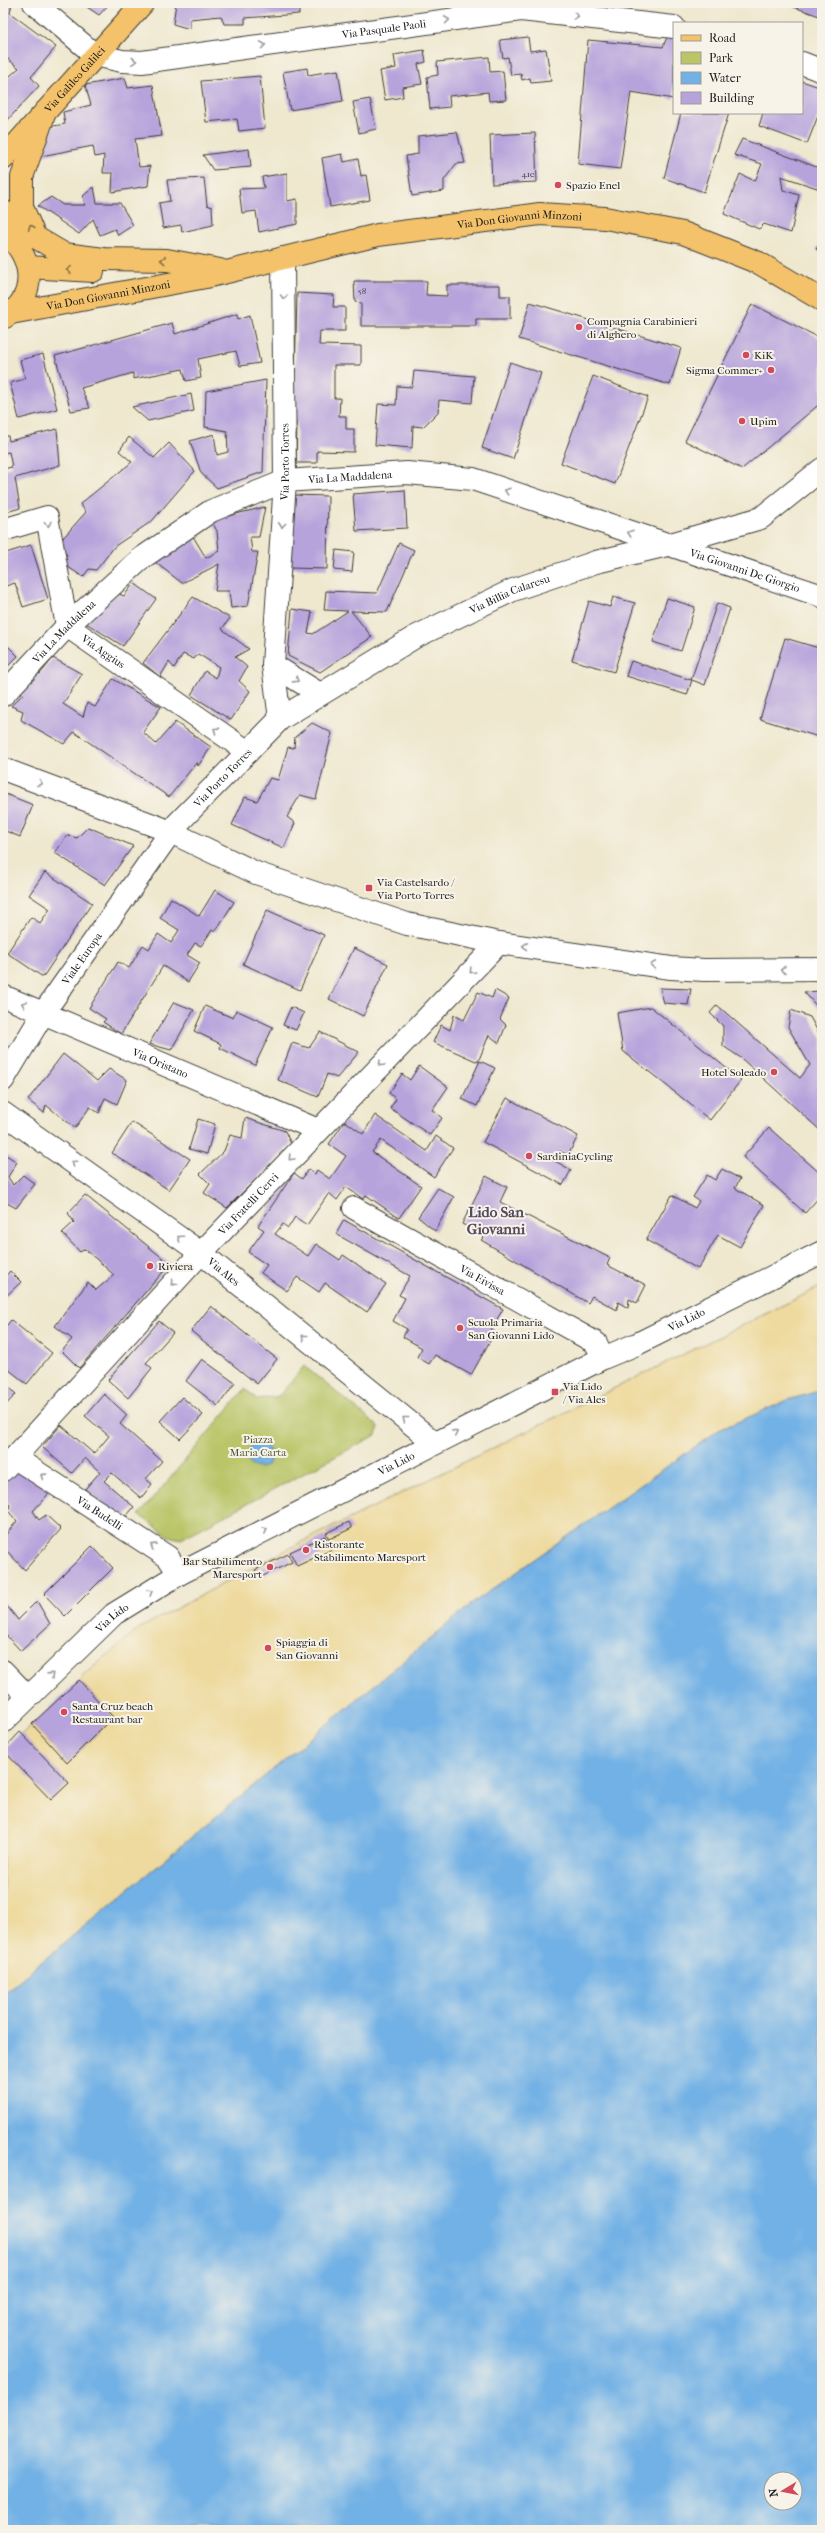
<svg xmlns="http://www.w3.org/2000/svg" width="825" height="2533" viewBox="0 0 825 2533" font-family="'IM FELL French Canon',serif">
<rect width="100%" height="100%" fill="#f7f3e8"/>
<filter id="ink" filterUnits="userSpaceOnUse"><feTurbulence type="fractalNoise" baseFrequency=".025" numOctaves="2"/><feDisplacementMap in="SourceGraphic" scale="8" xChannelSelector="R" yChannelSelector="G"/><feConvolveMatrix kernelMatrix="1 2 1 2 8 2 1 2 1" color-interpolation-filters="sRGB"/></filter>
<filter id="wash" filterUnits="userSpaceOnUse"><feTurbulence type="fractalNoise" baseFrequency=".012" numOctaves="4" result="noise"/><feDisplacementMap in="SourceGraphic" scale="16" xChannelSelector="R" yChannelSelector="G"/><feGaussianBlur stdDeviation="0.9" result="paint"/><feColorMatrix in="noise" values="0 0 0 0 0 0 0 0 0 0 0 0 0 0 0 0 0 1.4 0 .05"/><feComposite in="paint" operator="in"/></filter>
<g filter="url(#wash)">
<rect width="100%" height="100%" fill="#efe8cf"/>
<path fill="#b9c567" stroke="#6a7042" d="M304 1366 379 1427 376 1435 181 1539 169 1536 139 1515 245 1389 257 1399 279 1396Z"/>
<path fill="#eeda9e" stroke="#857b5d" d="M822 1286V1390L788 1400 719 1430 473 1603 3 1994V1753L32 1724 68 1763 113 1717 79 1680 85 1674 140 1628 286 1550Z"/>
<g fill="#72b1e5" stroke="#476680" fill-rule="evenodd">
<path d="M822 1390V2530H3V1994L473 1603 719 1430 788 1400ZM771 2479H795V2503H771Z"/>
<circle cx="259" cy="1456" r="12"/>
</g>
<g id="blocks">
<g fill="#b7a3dc">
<path d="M3 3H12L10 13 56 47 31 77 39 86 3 125V82L19 68 3 55Z"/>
<path d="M81 3H110L99 15Z"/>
<path d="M176 3H299V14L245 18V24H224L221 16 190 19V29L173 24Z"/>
<path d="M783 3H822V17Z"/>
<path d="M669 32 674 33V99L631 92 620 169 578 164 588 40 663 47Z"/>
<path d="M528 37 530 51 546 49 551 81 531 83 530 78 522 80 521 74 511 75 508 57 503 58 500 40Z"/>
<path d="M424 50 426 62 418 64 422 84 402 87 403 97 385 100 380 71 396 68 394 55Z"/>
<path d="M489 57 490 72 503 71 506 100 489 101 488 92 449 96 450 107 430 109 427 77 438 75 437 62Z"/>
<path d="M307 68 308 75 338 70 343 101 290 110 283 72Z"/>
<path d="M260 76 265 128 239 131 237 119 206 122 201 81Z"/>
<path d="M125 78 128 88 153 85 162 136 135 139 139 167 150 166 148 186 112 192 113 173H103L104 155 95 157 93 146 41 156 48 127 65 124 63 112 91 105 85 85Z"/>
<path d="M802 81 822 88V117L818 116 807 144 759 126 763 113H802Z"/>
<path d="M370 99 376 129 359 133 353 102Z"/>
<path d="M681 113H729L704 192 664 178Z"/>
<path d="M457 132 465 163 456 164 444 180V191L412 196 406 156 418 154V136Z"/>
<path d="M535 133 537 182 492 184 490 135Z"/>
<path d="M742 139 822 169 820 189 781 176 783 190 799 195 791 233 764 224 759 229 724 214 740 174 755 181 762 164 734 155Z"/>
<path d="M249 149 251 167 213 170 203 155Z"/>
<path d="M342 154 344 162 358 159 361 176 366 175 370 200 330 207 322 158Z"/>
<path d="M287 173V201L297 199V224L259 232 256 211 242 213 239 189 264 188 262 177Z"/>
<path d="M204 178 207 205 212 207 213 225 182 232 181 225 163 228 159 203 170 201 167 180Z"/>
<path d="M94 187 97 203H120L133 225 118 235 115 229 100 235 93 219 79 234 38 206 51 197 63 205H85L83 196Z"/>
<path d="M822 241V253L816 249Z"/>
<path d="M354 281H427L426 295 447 296V285H500V296H510V319H476V326H361V303L355 302Z"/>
<path d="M297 293 334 295 333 307H345V331H320L319 345 361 346V365H334V398H340L339 416H346V429H354V452L317 451V463H296L297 422H294Z"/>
<path d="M530 302 681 348 670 385 519 339Z"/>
<path d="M752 304 822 339V402L742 469 685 441Z"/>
<path d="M237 314 238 319 250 315 260 363 240 366 236 351 198 359 201 378 186 381 183 369 133 379V373L81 388 90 408 71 411 55 356 172 323 175 334Z"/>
<path d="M43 354 57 409 19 419 10 383 25 379 20 360Z"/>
<path d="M510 362 541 373 513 459 482 448Z"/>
<path d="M414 371 474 376 472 403 439 400 438 412 423 427 413 426 412 448 375 445 378 404 396 405 397 386 412 387Z"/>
<path d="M593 376 648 397 615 484 561 463Z"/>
<path d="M266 380 263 472 217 488 201 473 190 441 214 434 217 455 228 452 227 431 205 427 206 391Z"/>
<path d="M191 394 194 411 148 421 132 407Z"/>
<path d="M57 429 60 465 15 478 20 508 3 513V469L12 467 9 452 3 453V436H8L9 441Z"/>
<path d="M129 437 154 458 169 443 195 471 152 521 115 546 96 570 89 569 83 577 62 563 67 555 61 547 63 538 86 512 80 504 132 462 119 451Z"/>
<path d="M405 490 407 528 356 531 353 494Z"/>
<path d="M291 495 328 496 327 569 290 568Z"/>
<path d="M265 507 259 537H250L252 552H258L248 606 231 608 229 591H215L219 564 182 583 151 559 191 533 206 558 219 551 217 531 211 520Z"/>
<path d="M399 543 414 550 387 612 351 611 372 637 320 672 288 656 292 609 312 612 308 633 313 634 348 611 324 610 326 591 377 593Z"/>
<path d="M31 545 48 599 23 607 15 583 3 587V554Z"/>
<path d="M336 550 354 552 352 572 334 570Z"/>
<path d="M134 583 156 599 123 646 86 623 117 593 124 596Z"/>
<path d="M193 597 230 618 222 629 249 649 235 657 247 667 239 681 250 691 231 720 191 695 205 671 216 678 219 667 198 654 194 659 183 654 174 668 169 662 160 677 143 663Z"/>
<path d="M613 597 635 603 614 672 572 660 589 601 610 607Z"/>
<path d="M667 598 695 607 681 651 653 642Z"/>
<path d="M717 603 730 608 705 685 692 680 687 695 626 676 631 661 691 680Z"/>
<path d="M785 638 822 649V738L760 719Z"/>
<path d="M3 641 18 656 3 671Z"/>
<path d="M53 658 82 674 63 704 83 717 87 703 95 707 113 679 161 707 143 732 156 744 175 722 211 747 198 766 197 762 169 797 74 732 64 744 21 720 23 711 11 706 23 694 18 688 31 673 40 674Z"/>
<path d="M312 723 332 733 316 799 300 795 287 817 295 823 284 848 232 825 245 797 257 801 270 778 278 780 288 747 294 748 295 737Z"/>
<path d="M3 793 33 805 20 837 3 830Z"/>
<path d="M88 827 133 846 105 885 55 853 67 835 77 838Z"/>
<path d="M45 872 92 903 43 977 7 953 31 917 40 923 50 909 29 895Z"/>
<path d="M215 890 234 902 215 932 212 930 201 946 195 943 187 955 200 963 188 982 163 966 121 1034 103 1022 106 1019 89 1008 118 962 129 968 143 945 149 949 158 934 171 943 179 930 160 918 171 898 199 916Z"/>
<path d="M267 910 324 935 300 990 243 964Z"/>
<path d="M354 948 388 964 363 1016 329 999Z"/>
<path d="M660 988 691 989 688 1005 664 1003Z"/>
<path d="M495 990 509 998 500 1019 506 1025 499 1043 489 1035 478 1062 433 1042 441 1025 450 1030 454 1015 464 1020 478 992 492 998Z"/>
<path d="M822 991V1012L804 992Z"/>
<path d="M174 1002 194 1010 171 1050 149 1044Z"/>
<path d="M717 1005 800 1078 810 1065 788 1027 791 1010 810 1017 822 1039V1132L741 1058 723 1046V1026L710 1013Z"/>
<path d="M205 1006 233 1018 236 1010 273 1027 255 1065 220 1048 221 1044 194 1031Z"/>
<path d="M291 1007 304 1013 296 1030 283 1025Z"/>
<path d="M651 1007 741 1080 710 1120 623 1051 617 1013Z"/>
<path d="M320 1032 359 1052 337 1078 327 1074 318 1097 278 1080 292 1043 309 1048Z"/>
<path d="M63 1054 97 1081 109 1069 127 1080 117 1104 105 1098 99 1113 90 1107 75 1128 46 1105 44 1113 28 1100Z"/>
<path d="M480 1061 495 1068 477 1106 462 1099Z"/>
<path d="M419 1066 448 1087 432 1110 442 1118 430 1135 390 1108 396 1099 389 1093 402 1074 410 1080Z"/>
<path d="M507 1098 578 1136 568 1155 560 1151 555 1161 571 1170 563 1185 483 1142Z"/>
<path d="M375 1115 427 1151 436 1136 453 1148 434 1177 381 1140 372 1152 421 1186 399 1218 366 1195 363 1199 346 1187 337 1200 329 1193 307 1225 295 1217 288 1228 283 1224 275 1234 308 1256 316 1244 340 1260 343 1255 386 1284 367 1312 325 1283 319 1292 297 1277 287 1291 261 1273 267 1265 248 1252 264 1230 258 1226 294 1173 302 1179 308 1169 315 1174 317 1170 330 1179 346 1156 329 1144 345 1121 363 1134Z"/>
<path d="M245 1118 285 1131 291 1144 227 1208 204 1193 210 1184 200 1174 224 1151 230 1135 242 1138Z"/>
<path d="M198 1119 215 1124 207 1154 189 1149Z"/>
<path d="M132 1122 190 1159 169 1190 112 1153Z"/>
<path d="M769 1128 822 1175V1194L805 1213 743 1157Z"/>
<path d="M3 1153 17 1162 8 1177 13 1185 23 1175 35 1184 16 1208 7 1203 3 1207Z"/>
<path d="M722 1169 740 1179 735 1188 764 1205 740 1247 718 1235 698 1269 646 1240 672 1195 695 1208 699 1201 693 1197 707 1175 715 1180Z"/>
<path d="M486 1176 507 1187 500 1202 610 1258 607 1265 646 1285 637 1303 629 1299 628 1308 618 1302 617 1310 592 1296 588 1303 481 1240 485 1236 462 1224Z"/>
<path d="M438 1188 454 1197 435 1231 418 1217Z"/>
<path d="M85 1195 170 1264 79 1368 62 1351 72 1339 55 1326 88 1282 96 1290 114 1275 85 1249 80 1252 62 1233 74 1222 68 1213Z"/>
<path d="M344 1220 503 1309 491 1330 495 1332 471 1375 435 1355 429 1364 417 1357 422 1348 403 1337 407 1329 393 1321 405 1298 399 1295 410 1276 336 1234Z"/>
<path d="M10 1271 21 1282 3 1299V1279Z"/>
<path d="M211 1306 277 1359 257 1384 191 1331Z"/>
<path d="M11 1320 52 1353 27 1384 3 1365V1330Z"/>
<path d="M159 1321 173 1333 146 1363 152 1368 128 1398 108 1380Z"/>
<path d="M202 1359 235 1383 218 1406 186 1381Z"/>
<path d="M3 1381 16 1394 3 1408Z"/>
<path d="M104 1394 127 1415 120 1424 162 1461 146 1479 152 1484 141 1498 112 1473 104 1481 134 1507 122 1521 85 1489 100 1472 85 1458 72 1473 42 1447 61 1425 94 1454 109 1436 85 1416Z"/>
<path d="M182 1397 203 1415 180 1439 160 1421Z"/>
<path d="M14 1465 52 1490 33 1511 39 1520 46 1515 61 1529 25 1570 3 1547V1538L17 1521 8 1511 10 1505 3 1499V1478Z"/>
<path d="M349 1522 352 1528 329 1539 326 1533Z"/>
<path d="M325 1536 331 1550 297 1566 290 1552Z"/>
<path d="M92 1546 113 1568 65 1616 44 1594Z"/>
<path d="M288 1554 292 1562 259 1578 255 1570Z"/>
<path d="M3 1601 18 1620 37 1601 50 1624 21 1651 3 1632Z"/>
<path d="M79 1680 113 1717 67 1763 32 1724Z"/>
<path d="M20 1732 69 1783 51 1800 3 1750Z"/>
</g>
</g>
</g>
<g filter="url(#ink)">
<use href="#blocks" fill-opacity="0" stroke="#3c3b37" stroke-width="1"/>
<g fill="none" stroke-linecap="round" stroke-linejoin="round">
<defs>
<g id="minor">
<path id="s1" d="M34 3 95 55 122 61 142 62 521 10 674 27"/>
<path d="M802 63 822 71"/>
<path id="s2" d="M3 530 47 517 67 626 248 752"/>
<path d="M273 665 320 694"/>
<path id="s3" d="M3 695 67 626 142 558 211 511 285 481 407 473 473 479 822 596"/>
<path id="s4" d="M280 719 273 665 285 481 283 258"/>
<path d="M3 769 161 828"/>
<path id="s5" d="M3 996 318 1130"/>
<path id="s6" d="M3 1113 201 1253 435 1443"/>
<path id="s7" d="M354 1208 596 1343 603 1358"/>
<path id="s8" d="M15 1458 168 1557 179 1574"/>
<path id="s9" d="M3 1470 201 1253 499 943"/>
<path d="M3 1671 28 1697"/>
</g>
<g id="tertiary">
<path id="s10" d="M177 824 280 719 415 637 513 590 596 562 667 545 761 518 822 469"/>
<path d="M179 836 256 873 407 924 499 943 671 968 704 970 822 969"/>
<path id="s11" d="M3 1080 44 1012 165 840"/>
<path id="s12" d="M3 1722 114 1614 179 1574 603 1358 637 1344 822 1252"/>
</g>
<g id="primary">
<path d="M45 112 22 177V207L35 237 64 254 104 259 167 260 220 270"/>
<path id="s13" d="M3 159 143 3"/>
<path d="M3 211 13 239"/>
<path d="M3 232C33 253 40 296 5 317"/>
<path d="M28 267 93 271"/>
<path id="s14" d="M11 313 206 277 378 235 540 214 605 218 683 233 759 263 822 300"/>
</g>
</defs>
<use href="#minor" stroke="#3c3b37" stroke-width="24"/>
<use href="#tertiary" stroke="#3c3b37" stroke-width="24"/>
<use href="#primary" stroke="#3c3b37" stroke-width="24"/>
<use href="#minor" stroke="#fff" stroke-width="22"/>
<use href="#tertiary" stroke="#fff" stroke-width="22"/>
<use href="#primary" stroke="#f3c26a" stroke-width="22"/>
</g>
<defs><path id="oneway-chevron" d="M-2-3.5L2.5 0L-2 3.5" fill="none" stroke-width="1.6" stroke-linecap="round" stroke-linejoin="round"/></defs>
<g stroke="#999">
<use href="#oneway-chevron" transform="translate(576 16) rotate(6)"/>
<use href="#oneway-chevron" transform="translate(447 20) rotate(-8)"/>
<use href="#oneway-chevron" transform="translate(263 45) rotate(-8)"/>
<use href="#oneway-chevron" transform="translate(134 61) rotate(3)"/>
<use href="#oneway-chevron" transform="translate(284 297) rotate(90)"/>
<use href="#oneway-chevron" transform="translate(507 491) rotate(-161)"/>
<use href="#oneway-chevron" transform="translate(48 524) rotate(79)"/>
<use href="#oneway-chevron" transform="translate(282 525) rotate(94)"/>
<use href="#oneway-chevron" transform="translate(630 533) rotate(-161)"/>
<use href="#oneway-chevron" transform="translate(296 680) rotate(32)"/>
<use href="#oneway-chevron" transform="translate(216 730) rotate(-145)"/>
<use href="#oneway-chevron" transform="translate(40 783) rotate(21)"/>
<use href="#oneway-chevron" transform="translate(525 946) rotate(-172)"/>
<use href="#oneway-chevron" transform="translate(653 965) rotate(-172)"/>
<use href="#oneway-chevron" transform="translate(783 970) rotate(179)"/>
<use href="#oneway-chevron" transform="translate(472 971) rotate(134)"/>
<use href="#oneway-chevron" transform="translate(24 1004) rotate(-159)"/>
<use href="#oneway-chevron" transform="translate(381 1064) rotate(134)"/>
<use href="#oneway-chevron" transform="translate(291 1158) rotate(133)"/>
<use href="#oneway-chevron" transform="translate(74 1163) rotate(-145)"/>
<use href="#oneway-chevron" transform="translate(180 1238) rotate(-145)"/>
<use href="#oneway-chevron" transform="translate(174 1283) rotate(132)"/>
<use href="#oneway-chevron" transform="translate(304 1337) rotate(-141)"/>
<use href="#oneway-chevron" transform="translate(405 1419) rotate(-141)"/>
<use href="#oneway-chevron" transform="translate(455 1433) rotate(-26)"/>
<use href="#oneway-chevron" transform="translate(43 1476) rotate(-147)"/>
<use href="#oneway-chevron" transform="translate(265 1530) rotate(-27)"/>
<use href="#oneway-chevron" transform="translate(153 1546) rotate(-147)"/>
<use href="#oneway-chevron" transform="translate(150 1592) rotate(-32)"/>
<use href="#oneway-chevron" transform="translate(51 1675) rotate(-44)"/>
</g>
<g stroke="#886f43">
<use href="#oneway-chevron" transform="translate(31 227) rotate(-113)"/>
<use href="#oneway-chevron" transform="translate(163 260) rotate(-177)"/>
<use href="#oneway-chevron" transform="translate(69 270) rotate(-177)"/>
</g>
</g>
<g fill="#d1495b" stroke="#f7f3e8" stroke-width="1.5">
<circle cx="558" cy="185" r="4"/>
<circle cx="579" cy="327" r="4"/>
<circle cx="746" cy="355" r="4"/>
<circle cx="771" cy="370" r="4"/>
<circle cx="742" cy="421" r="4"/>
<rect x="365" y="884" width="8" height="8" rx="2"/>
<circle cx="774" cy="1072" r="4"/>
<circle cx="529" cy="1156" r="4"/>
<circle cx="150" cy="1266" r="4"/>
<circle cx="460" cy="1328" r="4"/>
<rect x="551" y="1388" width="8" height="8" rx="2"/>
<circle cx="306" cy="1550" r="4"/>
<circle cx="270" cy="1567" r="4"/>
<circle cx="268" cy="1648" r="4"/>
<circle cx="64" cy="1712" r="4"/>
</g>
<g text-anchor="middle" stroke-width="4" stroke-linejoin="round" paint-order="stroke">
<g font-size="9" fill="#433e4c">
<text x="528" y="177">41e</text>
<text x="362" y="294">58</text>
</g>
<g font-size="11" fill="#1c1c1c" stroke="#f7f3e8">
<text dy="4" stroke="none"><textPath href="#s1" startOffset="372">Via Pasquale Paoli</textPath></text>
<text dy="4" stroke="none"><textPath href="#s13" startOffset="107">Via Galileo Galilei</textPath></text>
<text dy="4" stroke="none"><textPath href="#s14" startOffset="518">Via Don Giovanni Minzoni</textPath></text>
<text dy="4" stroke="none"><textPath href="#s14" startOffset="99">Via Don Giovanni Minzoni</textPath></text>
<text dy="4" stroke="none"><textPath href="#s4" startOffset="258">Via Porto Torres</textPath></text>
<text dy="4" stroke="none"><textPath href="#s3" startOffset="424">Via La Maddalena</textPath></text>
<text dy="4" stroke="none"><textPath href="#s3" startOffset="834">Via Giovanni De Giorgio</textPath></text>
<text dy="4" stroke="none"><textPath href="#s10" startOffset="409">Via Billia Calaresu</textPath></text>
<text dy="4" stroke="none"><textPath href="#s3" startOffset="88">Via La Maddalena</textPath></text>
<text dy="4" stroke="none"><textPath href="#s2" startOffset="201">Via Aggius</textPath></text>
<text dy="4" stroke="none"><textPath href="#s10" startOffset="65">Via Porto Torres</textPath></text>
<text dy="4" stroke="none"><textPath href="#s11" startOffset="145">Viale Europa</textPath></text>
<text dy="4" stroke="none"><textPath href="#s5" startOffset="171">Via Oristano</textPath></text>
<text dy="4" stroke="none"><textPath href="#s9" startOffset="362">Via Fratelli Cervi</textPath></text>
<text dy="4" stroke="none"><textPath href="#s6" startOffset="272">Via Ales</textPath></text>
<text dy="4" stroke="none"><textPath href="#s7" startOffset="147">Via Eivissa</textPath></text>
<text dy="4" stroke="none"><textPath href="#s12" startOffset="799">Via Lido</textPath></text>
<text dy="4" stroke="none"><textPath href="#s12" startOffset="475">Via Lido</textPath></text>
<text dy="4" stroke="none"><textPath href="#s8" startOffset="101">Via Budelli</textPath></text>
<text dy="4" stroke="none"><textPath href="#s12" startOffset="151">Via Lido</textPath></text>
</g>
<g font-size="11" fill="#1c1c1c" stroke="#f7f3e8" text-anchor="start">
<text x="566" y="189">Spazio Enel</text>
<text x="587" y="325">Compagnia Carabinieri<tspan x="587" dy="13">di Alghero</tspan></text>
<text x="754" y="359">KiK</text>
<text x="763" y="374" text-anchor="end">Sigma Commer+</text>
<text x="750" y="425">Upim</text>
<text x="377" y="886">Via Castelsardo /<tspan x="377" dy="13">Via Porto Torres</tspan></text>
<text x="766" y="1076" text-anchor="end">Hotel Soleado</text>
<text x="537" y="1160">SardiniaCycling</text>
<text x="158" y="1270">Riviera</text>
<text x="468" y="1326">Scuola Primaria<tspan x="468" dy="13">San Giovanni Lido</tspan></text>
<text x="563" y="1390">Via Lido<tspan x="563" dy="13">/ Via Ales</tspan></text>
<text x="314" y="1548">Ristorante<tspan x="314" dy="13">Stabilimento Maresport</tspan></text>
<text x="262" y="1565" text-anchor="end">Bar Stabilimento<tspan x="262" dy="13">Maresport</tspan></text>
<text x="276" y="1646">Spiaggia di<tspan x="276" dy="13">San Giovanni</tspan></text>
<text x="72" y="1710">Santa Cruz beach<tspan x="72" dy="13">Restaurant bar</tspan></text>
</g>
<g font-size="11" fill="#535736" stroke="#f7f3e8">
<text x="258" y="1443">Piazza<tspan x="258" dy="13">Maria Carta</tspan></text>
</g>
<g font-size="15" font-weight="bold" fill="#524b5f" stroke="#f7f3e8">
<text x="496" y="1217">Lido San<tspan x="496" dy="17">Giovanni</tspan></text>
</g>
</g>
<rect width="825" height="2533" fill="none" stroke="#f7f3e8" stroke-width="16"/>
<rect x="673" y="22" width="130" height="92" fill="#f7f3e8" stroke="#9f9d96"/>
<rect x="681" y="35" width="20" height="6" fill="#f3c26a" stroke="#9f9d96"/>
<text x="709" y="42" font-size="12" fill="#1c1c1c">Road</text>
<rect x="681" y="52" width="20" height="12" fill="#b9c567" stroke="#9f9d96"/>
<text x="709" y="62" font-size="12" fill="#1c1c1c">Park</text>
<rect x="681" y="72" width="20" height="12" fill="#72b1e5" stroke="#9f9d96"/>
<text x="709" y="82" font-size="12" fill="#1c1c1c">Water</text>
<rect x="681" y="92" width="20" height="12" fill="#b7a3dc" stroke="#9f9d96"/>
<text x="709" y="102" font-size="12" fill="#1c1c1c">Building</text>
<g transform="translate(783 2491) rotate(260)"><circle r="19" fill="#f7f3e8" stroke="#9f9d96"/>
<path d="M0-3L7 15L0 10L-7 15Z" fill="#d1495b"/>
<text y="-6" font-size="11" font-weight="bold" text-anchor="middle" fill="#1c1c1c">N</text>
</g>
</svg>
